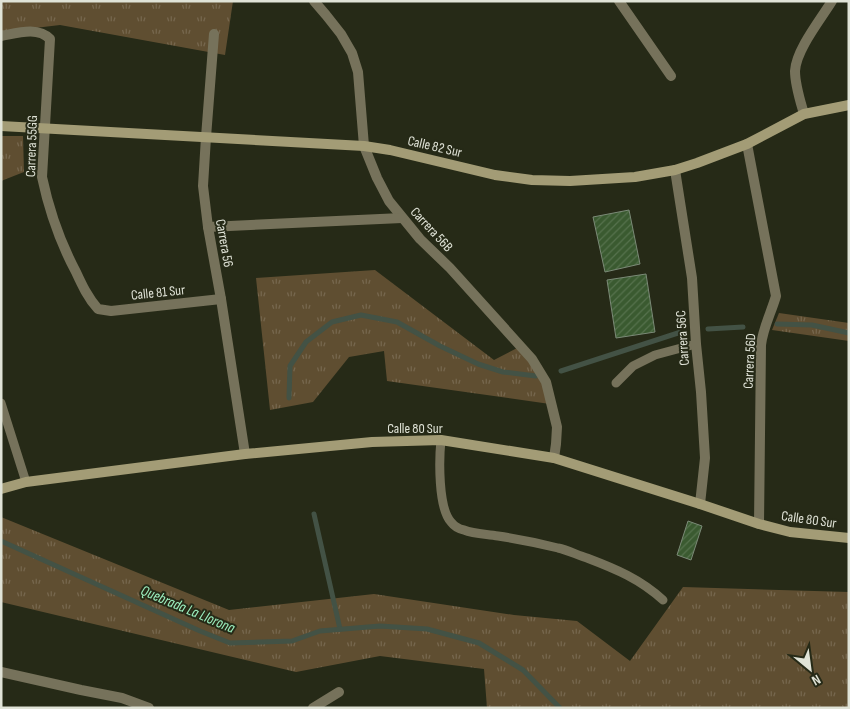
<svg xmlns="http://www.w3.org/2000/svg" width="850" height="709" viewBox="0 0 850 709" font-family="'Sofia Sans Condensed',sans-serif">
<defs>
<pattern id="grass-tufts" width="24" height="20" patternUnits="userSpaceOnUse" patternTransform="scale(1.25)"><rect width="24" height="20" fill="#5f4e31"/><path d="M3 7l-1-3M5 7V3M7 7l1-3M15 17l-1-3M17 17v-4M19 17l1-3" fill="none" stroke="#76674e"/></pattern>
<pattern id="building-hatch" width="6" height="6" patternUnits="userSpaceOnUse" patternTransform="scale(1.25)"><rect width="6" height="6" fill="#3a5a30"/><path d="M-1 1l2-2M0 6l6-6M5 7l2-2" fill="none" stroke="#56724d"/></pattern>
</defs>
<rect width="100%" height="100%" fill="#262a17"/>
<g fill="url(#grass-tufts)">
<path d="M1 1H233L225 55 60 25 1 32Z"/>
<path d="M1 136H23L24 172 1 181Z"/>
<path d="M375 270 494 360 519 347 545 385 550 404 387 381 384 351 349 357 313 402 270 410 256 278Z"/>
<path d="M779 313 849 323V341L772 330Z"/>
<path d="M1 517 229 610 374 594 514 615 577 621 630 661 683 587 849 592V708H487L484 669 380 656 296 672 1 602Z"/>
</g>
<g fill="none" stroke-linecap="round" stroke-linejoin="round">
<g stroke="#435245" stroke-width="5">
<path d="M777 324 812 325 849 333"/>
<path d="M708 329 743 327"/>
<path d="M561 371 681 332"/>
<path d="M289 398 290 366 306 342 332 322 361 315 397 322 440 346 478 364 503 372 536 376"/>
<path d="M314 514 340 629"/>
<path d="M1 541 200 631 230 643 292 641 320 631 380 626 427 629 479 643 523 670 560 708"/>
</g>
</g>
<g fill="url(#building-hatch)" stroke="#7b8a77">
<path d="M629 210 640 264 605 272 593 217Z"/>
<path d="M646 274 655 332 616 338 607 280Z"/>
<path d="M688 521 702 526 691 560 677 555Z"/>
</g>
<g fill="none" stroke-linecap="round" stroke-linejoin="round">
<g stroke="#76725b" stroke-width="9">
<path d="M616 383 633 366 655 355 696 344"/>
<path d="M1 403 26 482"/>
<path d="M441 440C439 459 438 508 451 522 454 526 459 529 464 530 474 534 486 534 498 536 518 539 538 543 558 548 568 550 577 555 587 558 616 569 640 579 663 600"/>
</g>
<g stroke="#76725b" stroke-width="10">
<path d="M314 1 326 15 341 34 352 53 358 72 364 146 377 178 389 201 420 239 450 268 532 359 546 382 557 427 556 444 554 458"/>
<path d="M619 1 671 76"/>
<path d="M214 34 206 137 203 186 208 227 221 299 245 454"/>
<path d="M1 36C17 33 38 26 50 39L42 177C49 210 60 242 76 272 82 285 88 298 98 309L111 311 221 299"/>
<path d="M804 114C800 100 795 85 795 71 796 50 821 19 832 1"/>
<path d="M747 144 776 296C771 313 763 328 761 345L759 524"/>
<path d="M675 170 692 278 696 344 701 392 705 458 700 504"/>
<path d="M208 227 402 218"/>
<path d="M1 672 81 690 122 698 149 708"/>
<path d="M313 708 339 692"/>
</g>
<g stroke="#a39c76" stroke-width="10">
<path d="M1 126 364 146 390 150 495 175 532 180 570 181 635 177 675 170 697 163 747 144 804 114 849 105"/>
<path d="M1 489 26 482 245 454 372 442 441 440 554 458 700 504 759 524 790 532 849 538"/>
</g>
</g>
<g text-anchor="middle" stroke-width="4" stroke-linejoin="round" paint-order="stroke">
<g font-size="14" fill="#e0e3d7" stroke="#262a17">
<text transform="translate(31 146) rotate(-88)" y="5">Carrera 55GG</text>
<text transform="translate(435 146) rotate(13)" y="5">Calle 82 Sur</text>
<text transform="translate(432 229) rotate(47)" y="5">Carrera 56B</text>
<text transform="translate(225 243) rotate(80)" y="5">Carrera 56</text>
<text transform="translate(158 292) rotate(-6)" y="5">Calle 81 Sur</text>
<text transform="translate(682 338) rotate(-94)" y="5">Carrera 56C</text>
<text transform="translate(749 361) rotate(-87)" y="5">Carrera 56D</text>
<text x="415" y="433">Calle 80 Sur</text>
<text transform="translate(809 519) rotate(8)" y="5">Calle 80 Sur</text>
</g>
<g font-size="15" font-style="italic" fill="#9df1c0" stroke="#262a17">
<text transform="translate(188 609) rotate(23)" y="5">Quebrada La Llorona</text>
</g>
</g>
<rect width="850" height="709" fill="none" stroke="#e0e3d7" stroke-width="5"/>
<g transform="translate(810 669) rotate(151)" stroke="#262a17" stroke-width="4" paint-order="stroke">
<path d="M0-4L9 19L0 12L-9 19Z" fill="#e0e3d7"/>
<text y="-8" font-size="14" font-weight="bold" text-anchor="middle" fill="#e0e3d7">N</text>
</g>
</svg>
